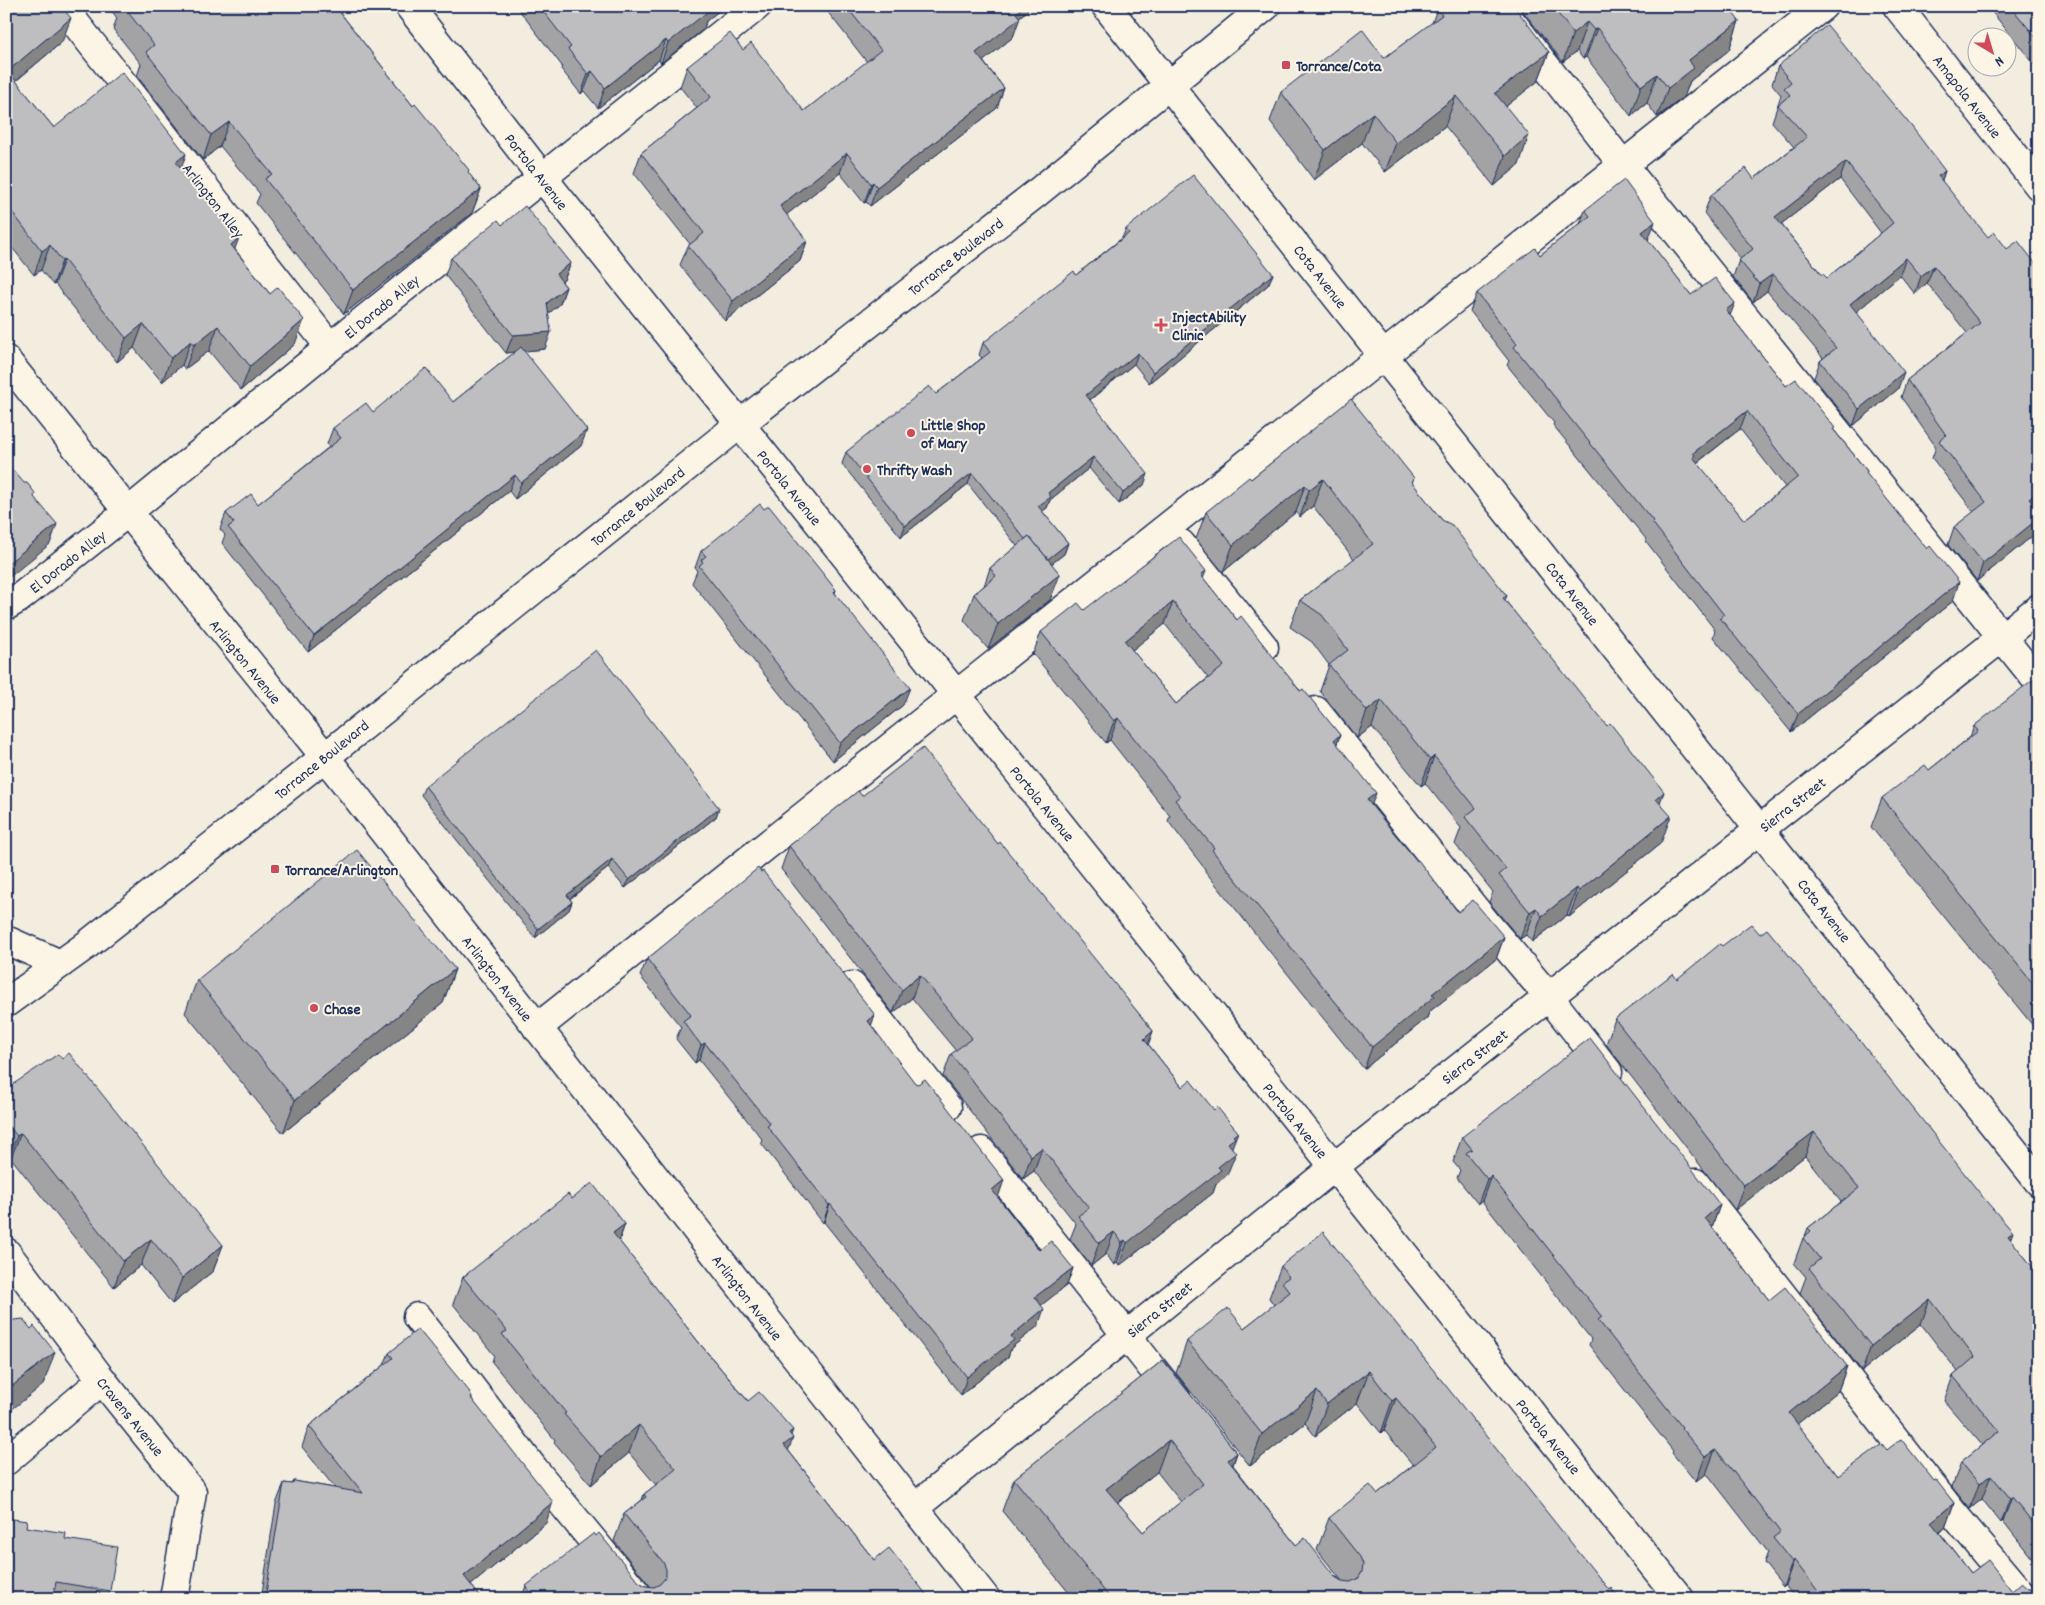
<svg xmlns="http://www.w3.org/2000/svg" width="2045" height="1605" viewBox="0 0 2045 1605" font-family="Dekko,sans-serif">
<rect width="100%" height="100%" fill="#f3ede0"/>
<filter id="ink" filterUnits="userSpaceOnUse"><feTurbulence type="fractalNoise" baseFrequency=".02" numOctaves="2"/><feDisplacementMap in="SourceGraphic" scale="10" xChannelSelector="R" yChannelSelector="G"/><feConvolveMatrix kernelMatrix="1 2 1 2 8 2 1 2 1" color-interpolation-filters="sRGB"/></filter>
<g filter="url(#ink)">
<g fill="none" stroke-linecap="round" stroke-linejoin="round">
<defs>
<g id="minor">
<path d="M62 6 330 347"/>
<path d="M409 6 542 177 1680 1599"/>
<path d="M1106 6 2039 1182"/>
<path d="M1499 6 1623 165 2039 683"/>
<path d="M1897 6 2039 186"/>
<path d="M6 360 325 757 986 1599"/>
<path d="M1181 544 1264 647"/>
<path d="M6 606 18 599 128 512 330 347 757 6"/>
<path d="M1316 711 1487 924 1549 997 1608 1072"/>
<path d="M6 940 60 964"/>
<path d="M852 986 947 1107"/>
<path d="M537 1028 1823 6"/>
<path d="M981 1151 1176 1398"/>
<path d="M1695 1183 1953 1513 2025 1599"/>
<path d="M6 1252 102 1380 192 1492 174 1599"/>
<path d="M417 1317 534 1469 641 1599"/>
<path d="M6 1461 102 1380"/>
<path d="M914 1508 1334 1167 2039 608"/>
</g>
<path id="major" d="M6 1003 84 947 325 757 740 424 1038 192 1266 6"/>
</defs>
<use href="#minor" stroke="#1b2f5e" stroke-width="31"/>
<use href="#major" stroke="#1b2f5e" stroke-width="31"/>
<use href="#minor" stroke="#fcf5e5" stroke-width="28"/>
<use href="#major" stroke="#fcf5e5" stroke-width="28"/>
</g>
<g fill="#a3a3a5" stroke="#1b2f5e" fill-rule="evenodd">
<path d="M6 6 62 42 16 81 54 128 181 168 295 344 241 390 209 351 185 369 182 365 162 382 134 348 117 362 55 284 53 285 41 270 34 275 6 240Z"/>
<path d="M108 6H335L413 106 481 189 472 213 344 314 256 203 260 194 220 146 203 160 137 76 141 64 113 29 117 18Z"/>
<path d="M516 6H721L720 10 706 21 704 29 661 63 659 60 598 108 584 91 581 94 561 69 562 66Z"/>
<path d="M823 6H1029L1027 11 1019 17 1013 37 983 61 1004 88 997 108 870 206 866 202 864 203 840 173 786 215 807 241 800 261 725 321 680 265 688 246 690 244 634 173 641 153 697 108 680 87 687 67 743 50 804 111 867 62Z"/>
<path d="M1519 6H1696L1701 12 1739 21 1729 50 1690 81 1684 97 1657 117 1647 103 1631 116 1586 57 1583 59 1577 51 1563 62Z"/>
<path d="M1987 6H2039V70Z"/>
<path d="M1437 9 1549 52 1538 81 1506 106 1519 165 1494 186 1445 126 1385 172 1362 143 1314 180 1270 121 1281 92 1384 58 1432 23Z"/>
<path d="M1778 66 1945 171 1942 180 2035 506 2039 511V525L2036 533 1977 581 1948 545 1954 527 1974 512 1932 458 1936 447 1901 397 1907 380 1967 333 1927 283 1915 294 1900 275 1856 312 1898 389 1853 426 1814 378 1820 361 1823 358 1767 291 1753 302 1733 277 1739 260 1741 259 1704 213 1711 195 1754 179 1794 147 1772 122 1781 95 1772 84ZM1840 179 1881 233 1827 278 1822 275 1781 224Z"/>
<path d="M1585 210 1648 240 1691 295 1730 315 1786 386 1834 430 1867 471 1866 474 1953 601 1791 732 1713 637 1715 630 1645 540 1646 539 1553 425 1554 423 1507 365 1509 361 1470 311 1477 293 1540 255 1580 224ZM1740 429 1785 487 1744 520 1697 463Z"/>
<path d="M502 225 571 263 564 280 562 282 566 287 560 304 548 314 545 349 524 351 581 446 515 499 509 491 308 652 222 543 225 535 220 529 226 513 258 504 329 447 327 444 333 428 373 412 453 402 515 352 506 353 445 275 451 258Z"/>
<path d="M1126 229 1273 274 1268 285 1149 383 1134 364 1090 400 1144 485 1119 504 1089 468 1050 500 1047 508 1042 511 1068 543 1064 554 1051 564 1060 574 1050 600 988 649 964 620 974 594 984 586 990 568 1017 546 968 484 901 537 842 464 846 452 936 394 982 358 979 355 983 343 1076 275 1122 238Z"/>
<path d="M1414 478 1412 483 1442 520 1507 596 1505 600 1660 803 1661 843 1569 917 1567 915 1532 942 1526 935 1520 939 1489 902 1493 892 1455 844 1461 828 1425 783 1421 786 1372 727 1357 738 1320 691 1329 665 1312 642 1290 627 1300 600 1354 559 1313 506 1300 517 1296 512 1223 572 1196 539 1206 512 1251 479Z"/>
<path d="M764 509 836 590 835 593 903 705 833 761 692 583 697 571 695 568 701 551Z"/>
<path d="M1203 578 1237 620 1340 735 1337 744 1372 805 1458 912 1504 937 1496 959 1429 1012 1427 1018 1364 1069 1205 871V869L1168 821 1170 816 1110 740 1106 743 1033 654 1041 632 1084 610ZM1165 624 1208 678 1176 704 1132 650Z"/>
<path d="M2039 681V1033L1871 827 1882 798 1929 770 1970 737 1974 726Z"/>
<path d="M425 786 719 808 716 817 625 888 608 868 570 899 572 902 569 910 535 938 421 795Z"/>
<path d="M862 796 998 844 1153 1031 1148 1044 1182 1087 1232 1148 1227 1175 1216 1184 1213 1193 1119 1266 1117 1263 1114 1265 1106 1254 1091 1266 1070 1239 1076 1224 1034 1171 1023 1179 943 1076 951 1054 956 1051 912 998 893 1013 781 869 789 846Z"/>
<path d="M647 959 871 1026 998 1198 1039 1250 1073 1268 1067 1285 1041 1305 1038 1326 1011 1348 1008 1357 961 1395 824 1222 823 1223 761 1143 762 1139 699 1060 695 1063 676 1039 681 1027 640 976Z"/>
<path d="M455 969 443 1003 283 1133 185 1013 197 980Z"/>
<path d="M1677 979 2010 1239 2039 1275V1567L2003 1521 2001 1523 1982 1499 1970 1509 1952 1487 1961 1462 1982 1445 1944 1401 1953 1376 1958 1372 1921 1324 1862 1371 1800 1293 1806 1277 1794 1263 1803 1238 1805 1236 1808 1228 1841 1202 1805 1156 1735 1210 1606 1044 1615 1019Z"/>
<path d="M6 1089 223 1245 213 1271 172 1304 141 1265 114 1287 11 1158 7 1162 6 1160Z"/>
<path d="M1462 1137 1720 1205 1712 1227 1769 1300 1847 1366 1838 1391 1797 1424 1838 1476 1887 1450 1934 1481 1954 1503 1945 1528 1940 1533 1971 1573 2012 1591 2028 1589 2037 1590V1589L2039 1583V1599H1795L1785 1585 1783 1587 1764 1563 1768 1552 1709 1476 1706 1474 1696 1482 1672 1453 1673 1451 1589 1345 1591 1339 1482 1201 1478 1204 1457 1178 1460 1170 1453 1162Z"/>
<path d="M572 1199 625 1224 619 1241 700 1344 748 1401 791 1435 788 1450 874 1560 930 1599H516L522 1596 526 1586 639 1582 646 1586 651 1587 614 1541 624 1514 642 1500 644 1494 656 1485 629 1453 591 1485 554 1442 555 1440 492 1362 494 1355 453 1304 463 1277Z"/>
<path d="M1281 1266 1609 1590 1619 1599H1074L1002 1511 1014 1479 1163 1360 1237 1453 1233 1465 1296 1545 1342 1581 1317 1550 1329 1518 1377 1494 1413 1465 1384 1430 1381 1433 1357 1403 1315 1436 1305 1423 1250 1466 1176 1373 1187 1341 1244 1328 1274 1305 1269 1298ZM1157 1472 1181 1502 1143 1532 1118 1503Z"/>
<path d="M389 1353 472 1397V1399L546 1523 471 1585 482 1599H261L276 1504 284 1483 292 1484 294 1481 335 1488 302 1447 309 1426 384 1365Z"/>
<path d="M26 1527 65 1539 110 1591 107 1599H6Z"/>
</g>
<g fill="#858586" stroke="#1b2f5e">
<path d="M708 6H721L720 10 706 21 704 29 661 63 668 43Z"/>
<path d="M1016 6H1029L1027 11 1017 19 1020 18 1013 37 969 73 976 53Z"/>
<path d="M71 18 62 42 6 89 8 71Z"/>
<path d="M1739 21 1729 50 1690 81 1684 97 1657 117 1668 88 1689 60Z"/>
<path d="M1587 22 1577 51 1563 62 1573 33Z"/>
<path d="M1597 28 1586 57 1583 59 1594 30Z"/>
<path d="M666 40 659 60 598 108 605 88Z"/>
<path d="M1549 52 1538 81 1485 123 1495 93Z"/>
<path d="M592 71 584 91 581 94 588 74Z"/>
<path d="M1657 74 1647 103 1631 116 1641 86Z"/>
<path d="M1004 88 997 108 870 206 877 187Z"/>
<path d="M1456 96 1445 126 1385 172 1396 143Z"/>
<path d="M1373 113 1362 143 1314 180 1325 150Z"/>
<path d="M229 122 220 146 203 160 211 135Z"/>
<path d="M1529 135 1519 165 1494 186 1505 156Z"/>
<path d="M847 153 840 173 772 226 780 206Z"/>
<path d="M186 154 178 179 176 162Z"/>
<path d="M1846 162 1840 179 1768 234 1775 217Z"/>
<path d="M1945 171 1939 188 1938 176Z"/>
<path d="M873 182 866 202 864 203 871 184Z"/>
<path d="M481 189 472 213 344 314 353 290Z"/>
<path d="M1655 222 1648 240 1642 232Z"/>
<path d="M239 238 230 262 231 245Z"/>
<path d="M807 241 800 261 725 321 733 301Z"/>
<path d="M50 245 41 270 34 275 42 251Z"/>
<path d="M1906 258 1900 275 1844 322 1850 304Z"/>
<path d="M64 260 55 284 53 285 62 261Z"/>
<path d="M571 263 564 280 550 292 556 274Z"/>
<path d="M1934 266 1927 283 1915 294 1921 276Z"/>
<path d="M1273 274 1268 285 1149 383 1153 372Z"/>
<path d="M1773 274 1767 291 1753 302 1759 284Z"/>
<path d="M566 287 560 304 540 321 547 303Z"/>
<path d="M1735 303 1728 321 1726 310Z"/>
<path d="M304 320 295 344 241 390 250 366Z"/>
<path d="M143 324 134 348 117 362 126 338Z"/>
<path d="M218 326 209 351 185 369 194 345Z"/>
<path d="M551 332 545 349 506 353 513 335Z"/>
<path d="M191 341 182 365 162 382 171 358Z"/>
<path d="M1138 353 1134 364 1082 406 1086 395Z"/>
<path d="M1904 372 1898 389 1853 426 1859 409Z"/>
<path d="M1747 411 1740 429 1690 468 1693 453Z"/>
<path d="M587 430 581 446 515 499 521 483Z"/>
<path d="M1093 457 1089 468 1050 500 1047 508 1034 518 1038 506 1048 493Z"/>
<path d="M972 473 968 484 901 537 905 526Z"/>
<path d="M1148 474 1144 485 1119 504 1123 493Z"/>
<path d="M515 475 509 491 308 652 314 636Z"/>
<path d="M1323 479 1313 506 1300 517 1309 490Z"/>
<path d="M1305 485 1296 512 1223 572 1233 545Z"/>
<path d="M2039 491V503L2023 516 2029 499Z"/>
<path d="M2039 518V525L2036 533 1977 581 1983 563Z"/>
<path d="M57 524 50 544 6 580V565Z"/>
<path d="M1068 543 1064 554 1040 573 1044 562Z"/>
<path d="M1206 571 1198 592 1201 575Z"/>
<path d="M1060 574 1050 600 988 649 998 624Z"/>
<path d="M1959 582 1953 601 1791 732 1798 714Z"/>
<path d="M1173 602 1165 624 1117 662 1125 641Z"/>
<path d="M910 688 903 705 833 761 840 743Z"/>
<path d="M1381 700 1372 727 1357 738 1367 711Z"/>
<path d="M1118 718 1110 740 1106 743 1114 721Z"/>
<path d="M1340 735 1332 757 1334 740Z"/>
<path d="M1434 756 1425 783 1421 786 1430 760Z"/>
<path d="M1664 792 1654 819 1656 799Z"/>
<path d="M1376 793 1368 815 1367 800Z"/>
<path d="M719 808 716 817 625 888 629 880Z"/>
<path d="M1671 816 1661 843 1569 917 1579 891Z"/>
<path d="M612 859 608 868 563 904 567 895Z"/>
<path d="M1577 888 1567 915 1532 942 1542 916Z"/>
<path d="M572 902 569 910 535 938 538 929Z"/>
<path d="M1536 908 1526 935 1520 939 1530 912Z"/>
<path d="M1504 937 1496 959 1429 1012 1427 1018 1364 1069 1372 1047 1432 994Z"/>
<path d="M455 969 443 1003 283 1133 295 1100Z"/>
<path d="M920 975 912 998 893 1013 902 990Z"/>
<path d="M875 1015 869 1032 868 1021Z"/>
<path d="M1153 1031 1145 1054 1144 1039Z"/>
<path d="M705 1043 699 1060 695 1063 701 1045Z"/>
<path d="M1238 1132 1229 1155 1236 1153 1227 1175 1216 1184 1213 1193 1119 1266 1127 1243 1228 1143 1233 1136Z"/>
<path d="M1814 1132 1805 1156 1735 1210 1744 1185Z"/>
<path d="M21 1133 11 1158 7 1162 17 1136Z"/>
<path d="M1042 1148 1034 1171 1023 1179 1031 1156Z"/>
<path d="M1491 1176 1482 1201 1478 1204 1487 1179Z"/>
<path d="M1004 1180 998 1198 985 1207 992 1190Z"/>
<path d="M830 1204 824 1222 823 1223 829 1205Z"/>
<path d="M1720 1205 1711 1230 1705 1218Z"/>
<path d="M625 1224 615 1252 613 1233Z"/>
<path d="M1114 1232 1106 1254 1091 1266 1099 1243Z"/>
<path d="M2013 1232 2004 1257 2008 1236Z"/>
<path d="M151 1239 141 1265 114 1287 123 1261Z"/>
<path d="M1125 1240 1117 1263 1114 1265 1122 1242Z"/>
<path d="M223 1245 213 1271 172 1304 182 1278Z"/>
<path d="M1073 1268 1067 1285 1029 1315 1035 1297Z"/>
<path d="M1930 1299 1921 1324 1862 1371 1871 1346Z"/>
<path d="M1044 1309 1038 1326 1011 1348 1008 1357 961 1395 967 1377 1011 1336Z"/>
<path d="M55 1352 43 1385 6 1414V1391Z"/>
<path d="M1847 1366 1838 1391 1780 1438 1789 1413Z"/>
<path d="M1369 1371 1357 1403 1315 1436 1327 1404Z"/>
<path d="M1317 1391 1305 1423 1250 1466 1262 1434Z"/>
<path d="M1396 1398 1384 1430 1381 1433 1392 1401Z"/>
<path d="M639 1425 629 1453 591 1485 601 1457Z"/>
<path d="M793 1430 789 1441 793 1438 783 1465 784 1445 789 1433Z"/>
<path d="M1169 1440 1157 1472 1094 1521 1106 1489Z"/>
<path d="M1715 1450 1706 1474 1696 1482 1705 1457Z"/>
<path d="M1237 1453 1225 1485 1228 1460Z"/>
<path d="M1991 1475 1982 1499 1970 1509 1979 1484Z"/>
<path d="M2012 1497 2003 1521 2001 1523 2010 1498Z"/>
<path d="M553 1502 546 1523 457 1597 464 1576Z"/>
<path d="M1954 1503 1945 1528 1922 1546 1931 1522Z"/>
<path d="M1794 1560 1785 1585 1783 1587 1792 1562Z"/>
</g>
<g fill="#bebec0" stroke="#1b2f5e" fill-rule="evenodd">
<path d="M6 6H61L71 18 8 71 54 128 122 72 186 154 176 162 239 238 231 245 270 294 278 287 304 320 250 366 218 326 194 345 191 341 171 358 143 324 126 338 64 260 62 261 50 245 42 251 6 204Z"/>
<path d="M123 6H335L413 106 415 104 469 170 468 172 481 189 353 290 265 179 272 174 229 122 211 135 146 52 154 45Z"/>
<path d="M539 6H709L711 9 668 43 666 40 605 88 592 71 588 74 568 49 571 47Z"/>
<path d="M846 6H1018L1020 10 1016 13 1020 18 976 53 1004 88 877 187 873 182 871 184 847 153 780 206 807 241 733 301 688 246 704 233 641 153 711 97 687 67 730 33 743 50 751 43 804 111 881 50Z"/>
<path d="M1440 6H1514L1549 52 1495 93 1529 135 1505 156 1456 96 1396 143 1373 113 1325 150 1281 92 1362 29 1384 58 1442 15 1437 9Z"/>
<path d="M1552 6H1696L1701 12 1708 6H1728L1739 21 1689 60 1694 68 1668 88 1657 74 1641 86 1597 28 1594 30 1587 22 1573 33Z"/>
<path d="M2010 6H2039V41Z"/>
<path d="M1827 25 1912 127 1945 171 1938 176 1988 237 1994 232 2007 249 2018 241 2039 268V491L2029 499 2039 511V518L1983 563 1954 527 1986 502 1939 441 1946 435 1907 380 1980 323 1934 266 1921 276 1906 258 1850 304 1904 372 1859 409 1820 361 1836 348 1773 274 1759 284 1739 260 1753 249 1711 195 1746 168 1754 179 1807 137 1778 105 1790 95 1784 88 1791 82 1778 66ZM1846 162 1893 223 1827 278 1823 274 1822 275 1775 217Z"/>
<path d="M1193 175 1273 274 1153 372 1138 353 1086 395 1148 474 1123 493 1093 457 1048 493 1051 497 1038 506 1068 543 1048 559 1029 536 1025 539 972 473 905 526 846 452 929 386 936 394 990 352 983 343 1074 271 1076 275 1129 233 1126 229Z"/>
<path d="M1624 180 1655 222 1642 232 1691 295 1715 278 1735 303 1726 310 1786 386 1796 379 1835 428 1833 429 1867 471 1866 473 1927 549 1930 546 1959 582 1798 714 1720 618 1724 615 1652 522 1653 521 1560 406 1561 405 1514 347 1517 344 1477 293 1535 248 1540 255 1590 216 1585 210ZM1747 411 1798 477 1744 520 1693 457 1695 455 1693 453Z"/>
<path d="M525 206 571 263 556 274 566 287 547 303 551 332 513 335 451 258 498 220 502 225Z"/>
<path d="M521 347 587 430 521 483 515 475 314 636 228 527 234 523 226 513 251 494 258 504 341 438 333 428 366 403 373 412 426 368 453 402Z"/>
<path d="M1351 399 1414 478 1411 481 1442 520 1452 525 1507 596 1503 598 1607 726 1610 723 1664 792 1656 799 1671 816 1579 891 1577 888 1542 916 1536 908 1530 912 1499 875 1506 869 1465 817 1476 808 1434 756 1430 760 1381 700 1367 711 1329 665 1348 650 1322 615 1300 600 1373 544 1323 479 1309 490 1305 485 1233 545 1206 512 1249 477 1251 479Z"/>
<path d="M6 462 24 483H27L35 493 34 497 57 524 6 565Z"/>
<path d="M760 504 764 509 769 506 836 590 834 592 910 688 840 743 699 566 703 562 701 560 706 556 701 551Z"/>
<path d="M1029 536 1060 574 998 624 974 594 996 576 990 568Z"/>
<path d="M1179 537 1206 571 1201 575 1237 620 1241 616 1300 691 1303 689 1340 735 1334 740 1376 793 1367 800 1417 861 1418 860 1458 912 1473 900 1504 937 1432 994 1435 996 1372 1047 1212 850 1214 848 1175 800 1180 796 1118 718 1114 721 1041 632 1078 603 1084 610ZM1173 602 1224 666 1176 704 1125 641Z"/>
<path d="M596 650 719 808 629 880 612 859 567 895 572 902 538 929 425 786Z"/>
<path d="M2036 677 2039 681V991L1882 798 1925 765 1929 770 1978 731 1974 726Z"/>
<path d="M923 748 998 844 1000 842 1153 1031 1144 1039 1182 1087 1190 1080 1214 1110 1217 1107 1238 1132 1233 1136 1235 1138 1228 1143 1236 1153 1218 1167 1221 1170 1127 1243 1125 1240 1122 1242 1114 1232 1099 1243 1078 1216 1089 1208 1042 1148 1031 1156 951 1054 972 1038 920 975 902 990 789 846 858 791 862 796Z"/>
<path d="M357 850 455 969 295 1100 197 980Z"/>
<path d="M758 868 761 872 763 871 875 1015 868 1021 915 1083 918 1084 925 1079 1004 1180 992 1190 1039 1250 1051 1241 1073 1268 1035 1297 1044 1309 1011 1336 1014 1340 967 1377 830 1204 829 1205 767 1126 770 1124 705 1043 701 1045 683 1021 691 1015 647 959Z"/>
<path d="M1751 924 1760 934 1767 929 1856 1036 1986 1201 2013 1232 2008 1236 2039 1275V1530L2012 1497 2010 1498 1991 1475 1979 1484 1961 1462 1999 1431 1953 1376 1975 1357 1930 1299 1871 1346 1809 1268 1820 1259 1803 1238 1811 1231 1808 1228 1859 1188 1814 1132 1744 1185 1615 1019 1666 979 1673 974 1677 979 1720 944 1722 946Z"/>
<path d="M1590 1038 1720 1205 1705 1218 1769 1300 1785 1287 1847 1366 1789 1413 1838 1476 1882 1444 1887 1450 1901 1439 1934 1481 1936 1480 1954 1503 1931 1522 1971 1573 1988 1560 2012 1591 2021 1583 2028 1589 2037 1590 2039 1589V1599H1824L1794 1560 1792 1562 1773 1538 1780 1532 1718 1452 1715 1450 1705 1457 1681 1428 1682 1427 1598 1320 1602 1317 1491 1176 1487 1179 1466 1153 1472 1149 1462 1137Z"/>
<path d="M69 1053 223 1245 182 1278 151 1239 123 1261 21 1133 17 1136 6 1123V1089L58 1054 62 1059Z"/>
<path d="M592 1183 625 1224 613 1233 700 1344 748 1401 759 1392 793 1430 789 1433 793 1438 784 1445 874 1560 889 1548 930 1599H536L526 1586 594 1533 596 1536 599 1533 639 1582 646 1586 654 1587 660 1584 666 1577V1569L663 1562 624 1514 646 1497 644 1494 676 1469 639 1425 601 1457 564 1414 566 1413 502 1334 507 1331 463 1277 568 1194 572 1199Z"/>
<path d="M1323 1232 1609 1590 1611 1588 1619 1599H1111L1014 1479 1163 1360 1237 1453 1228 1460 1296 1545 1305 1538 1335 1577 1342 1581 1350 1582 1358 1579 1362 1572 1363 1564 1360 1557 1329 1518 1370 1485 1377 1494 1436 1447 1396 1398 1392 1401 1369 1371 1327 1404 1317 1391 1262 1434 1187 1341 1228 1308 1244 1328 1290 1292 1282 1282 1289 1277 1281 1266ZM1169 1440 1203 1484 1143 1532 1106 1489Z"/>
<path d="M23 1319 31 1329 34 1326 55 1352 6 1391V1321Z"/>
<path d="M418 1329 469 1391 472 1397 471 1398 553 1502 464 1576 482 1599H265L284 1483 293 1484 294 1481 363 1493 309 1426 393 1358 389 1353Z"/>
<path d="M6 1518 27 1521 26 1527 66 1533 65 1539 117 1547 110 1591 56 1582 53 1599H6Z"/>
<path d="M523 1593 522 1599H516Z"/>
</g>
</g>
<g fill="#d1495b" stroke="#fcf5e5" stroke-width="2">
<rect x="1281" y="60" width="10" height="10" rx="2.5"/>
<path d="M1158.5 317.5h5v5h5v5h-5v5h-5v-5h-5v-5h5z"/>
<circle cx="911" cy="433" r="5"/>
<circle cx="867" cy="469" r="5"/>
<rect x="270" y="864" width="10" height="10" rx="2.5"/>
<circle cx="314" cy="1008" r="5"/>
</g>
<g text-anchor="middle" stroke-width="4" stroke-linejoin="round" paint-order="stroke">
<g font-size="16" font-weight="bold" fill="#1b2f5e" stroke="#fcf5e5" text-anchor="start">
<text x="1296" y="71">Torrance/Cota</text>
<text x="1172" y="322">InjectAbility<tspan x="1172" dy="18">Clinic</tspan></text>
<text x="921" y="430">Little Shop<tspan x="921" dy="18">of Mary</tspan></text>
<text x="877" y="475">Thrifty Wash</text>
<text x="285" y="875">Torrance/Arlington</text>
<text x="324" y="1014">Chase</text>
</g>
<g font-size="16" fill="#1b2f5e" stroke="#fcf5e5">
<text transform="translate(1968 96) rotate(52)" y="6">Amapola Avenue</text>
<text transform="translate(537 171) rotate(52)" y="6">Portola Avenue</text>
<text transform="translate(214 200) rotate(52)" y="6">Arlington Alley</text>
<text transform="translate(955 256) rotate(-38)" y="6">Torrance Boulevard</text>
<text transform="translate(1321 276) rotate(52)" y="6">Cota Avenue</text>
<text transform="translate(381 306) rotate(-39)" y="6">El Dorado Alley</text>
<text transform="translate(790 487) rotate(51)" y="6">Portola Avenue</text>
<text transform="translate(637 506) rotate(-39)" y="6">Torrance Boulevard</text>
<text transform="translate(67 561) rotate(-38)" y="6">El Dorado Alley</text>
<text transform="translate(1573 593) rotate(52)" y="6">Cota Avenue</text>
<text transform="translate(246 661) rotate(51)" y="6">Arlington Avenue</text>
<text transform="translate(321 759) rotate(-39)" y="6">Torrance Boulevard</text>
<text transform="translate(1043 803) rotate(51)" y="6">Portola Avenue</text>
<text transform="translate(1792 804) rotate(-38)" y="6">Sierra Street</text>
<text transform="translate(1825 910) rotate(52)" y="6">Cota Avenue</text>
<text transform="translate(498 978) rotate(52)" y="6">Arlington Avenue</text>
<text transform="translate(1474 1056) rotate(-38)" y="6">Sierra Street</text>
<text transform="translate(1296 1120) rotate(51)" y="6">Portola Avenue</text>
<text transform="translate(748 1297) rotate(52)" y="6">Arlington Avenue</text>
<text transform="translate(1159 1309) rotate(-39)" y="6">Sierra Street</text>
<text transform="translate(131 1416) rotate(51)" y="6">Cravens Avenue</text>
<text transform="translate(1549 1436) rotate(51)" y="6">Portola Avenue</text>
</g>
</g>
<rect width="2045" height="1605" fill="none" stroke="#fcf5e5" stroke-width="25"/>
<rect x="12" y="12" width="2020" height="1580" fill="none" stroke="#1b2f5e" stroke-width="2" filter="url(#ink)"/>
<g transform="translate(1992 52) rotate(142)"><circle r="24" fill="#fcf5e5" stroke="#a2a6af"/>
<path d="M0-4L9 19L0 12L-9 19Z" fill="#d1495b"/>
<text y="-8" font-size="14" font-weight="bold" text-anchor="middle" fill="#1b2f5e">N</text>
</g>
</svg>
